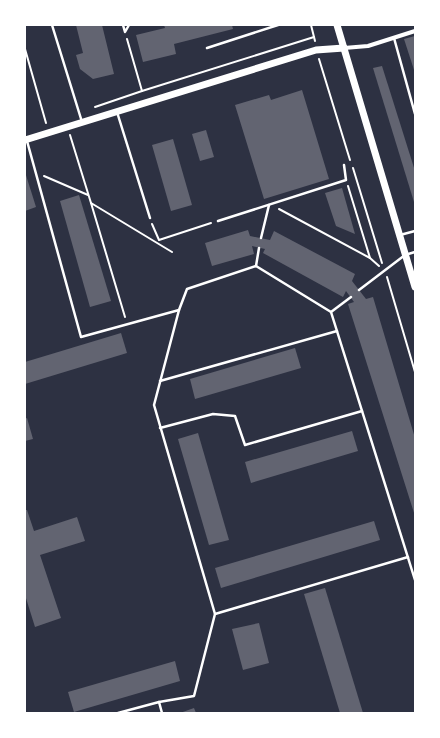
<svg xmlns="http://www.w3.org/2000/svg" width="440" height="738" viewBox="0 0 440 738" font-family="'Golos Text',sans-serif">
<rect width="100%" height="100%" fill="#2d3142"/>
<g fill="#626471">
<path d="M76 25H102L114 74 93 79 80 69 76 55 83 53Z"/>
<path d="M164 25H232L233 29 174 44 176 54 143 62 136 35 165 28Z"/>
<path d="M415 36V73L404 39Z"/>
<path d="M382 66 415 171V202H414L373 68Z"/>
<path d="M302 90 329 179 264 199 235 105 269 95 271 100Z"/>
<path d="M206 130 214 157 200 161 192 134Z"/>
<path d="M173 139 192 205 171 211 152 145Z"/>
<path d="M25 172 36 207 25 211Z"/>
<path d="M342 188 355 234 336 226 325 193Z"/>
<path d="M79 195 111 301 90 307 60 201Z"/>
<path d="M248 230 250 236 270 240 274 231 355 274 352 281 366 299 373 297 415 438V516L348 304 354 302 346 291 343 297 263 253 265 249 252 246 254 254 212 266 205 243Z"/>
<path d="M121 333 127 353 25 384V362Z"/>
<path d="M295 348 301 368 195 399 190 379Z"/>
<path d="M27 418 33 439 25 441V419Z"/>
<path d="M352 431 358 451 251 483 245 462Z"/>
<path d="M198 433 229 540 209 545 178 439Z"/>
<path d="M25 510H27L34 531 77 517 85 541 40 555 61 618 35 627 25 595Z"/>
<path d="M374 521 380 540 221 588 215 568Z"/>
<path d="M325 588 363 713H340L304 594Z"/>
<path d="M259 623 269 663 243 670 232 629Z"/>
<path d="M175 661 180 681 74 712 68 692Z"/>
<path d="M194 708 196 713H180Z"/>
</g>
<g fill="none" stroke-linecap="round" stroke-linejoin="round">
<g stroke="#fff" stroke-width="2">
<path d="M311 25 315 41"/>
<path d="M127 39 142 91 314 37"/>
<path d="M25 49 46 123"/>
<path d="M319 59 350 160"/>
<path d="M95 107 142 91"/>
<path d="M70 135 91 203"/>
<path d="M353 168 382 263"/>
<path d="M44 176 88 195"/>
<path d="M348 186 370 258 379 266"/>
<path d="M279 209 370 258"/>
<path d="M152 224 159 240 211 223"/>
<path d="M387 277 415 372"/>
<path d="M125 317 91 203 172 252"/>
</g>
<g stroke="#fff" stroke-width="2.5">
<path d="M52 25 82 122"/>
<path d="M123 25 125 32 129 25"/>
<path d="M394 38 415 114"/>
<path d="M207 48 278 25"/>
<path d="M117 112 150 218"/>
<path d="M27 141 81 337 179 310 187 289 256 266 331 312 415 580"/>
<path d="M218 221 346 180 344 165"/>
<path d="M400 235 415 231"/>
<path d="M261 238 269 205"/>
<path d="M256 266 259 248"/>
<path d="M359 290 405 255 415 252"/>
<path d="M179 310 154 405 215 614"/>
<path d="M331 312 351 297"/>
<path d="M160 381 337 331"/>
<path d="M160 428 213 414 235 416 245 445 362 411"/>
<path d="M159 702 194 696 215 614 408 557"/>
<path d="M118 713 159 702 162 713"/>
</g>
<path stroke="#fff" stroke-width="4" d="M344 48 368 46 415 31"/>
<g stroke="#fff" stroke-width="7">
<path d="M337 25 415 287"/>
<path d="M25 140 316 50 344 48"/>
</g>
</g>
<rect width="440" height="738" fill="none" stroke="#ffffff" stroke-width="52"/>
</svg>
